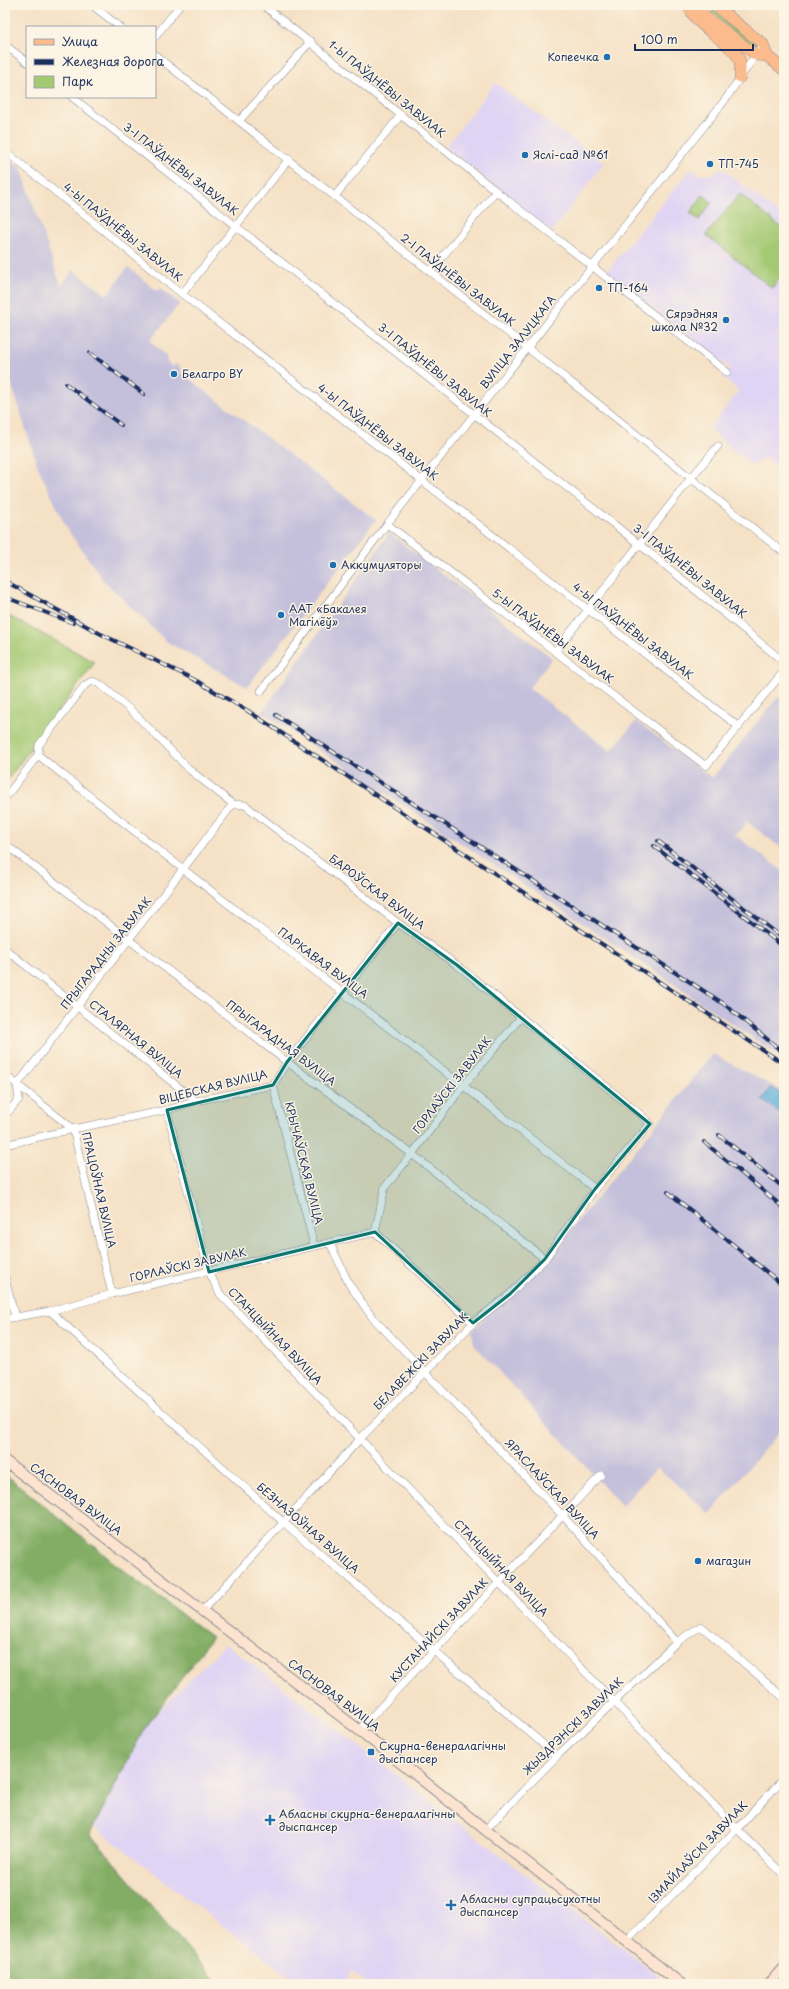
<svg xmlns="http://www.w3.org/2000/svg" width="789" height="1989" viewBox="0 0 789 1989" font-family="'Playpen Sans',sans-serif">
<rect width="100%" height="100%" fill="#fcf5e5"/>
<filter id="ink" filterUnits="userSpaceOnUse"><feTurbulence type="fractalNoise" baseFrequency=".025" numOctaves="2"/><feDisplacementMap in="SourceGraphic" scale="8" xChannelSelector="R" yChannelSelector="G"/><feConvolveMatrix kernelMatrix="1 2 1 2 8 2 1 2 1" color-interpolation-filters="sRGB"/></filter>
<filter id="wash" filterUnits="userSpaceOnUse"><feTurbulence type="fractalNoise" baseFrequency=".012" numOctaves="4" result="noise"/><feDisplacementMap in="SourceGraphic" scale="16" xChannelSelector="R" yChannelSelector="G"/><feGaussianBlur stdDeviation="0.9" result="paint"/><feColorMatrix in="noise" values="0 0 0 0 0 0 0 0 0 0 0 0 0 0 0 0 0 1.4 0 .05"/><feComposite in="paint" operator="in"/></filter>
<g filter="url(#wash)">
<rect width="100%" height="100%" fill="#f5e1c5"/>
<g fill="#e0d4f4">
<path d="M495 83 604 163 552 232 446 147Z"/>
<path d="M721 168 784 218V472L765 457 753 466 709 429 739 391 722 377 730 368 606 272 691 169 701 175 714 174Z"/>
<path d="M226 1644 468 1830 669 1984H368L352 1972 342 1984H310L306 1981 303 1984H299L72 1810 89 1780Z"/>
</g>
<g fill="#c4c0db">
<path d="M5 158 21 168 61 286 73 270 107 295 128 267 157 291 160 288 180 303 150 341 168 358 166 361 173 367 176 364 182 369 180 372 200 387 376 520 247 687 167 642 104 581 67 529 38 467 5 364Z"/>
<path d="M389 533 552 658 529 688 611 751 636 721 712 778 778 697 780 699 784 694V850L746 821 744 824 746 825 735 835 784 872V1059L626 952 262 712Z"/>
<path d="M713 1054 784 1092V1426L710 1514 657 1467 622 1506 474 1344 472 1331 548 1252 563 1245 565 1237Z"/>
</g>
<g fill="#a4c973" stroke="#607c68">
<path d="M714 9 758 44 756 48H753L711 14Z"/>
<path d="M740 194 784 230V273L772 288 706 235Z"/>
<path d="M703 195 712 202 699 220 690 213Z"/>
<path d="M5 614 95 662 5 783Z"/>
</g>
<path fill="#83ad65" stroke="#4f6e62" d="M5 1474 128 1574 212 1637 143 1731 90 1834 218 1984H5Z"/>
<path fill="#60b1db" stroke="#3e709c" d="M771 1087 784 1096V1115L762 1100Z"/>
</g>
<g filter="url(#ink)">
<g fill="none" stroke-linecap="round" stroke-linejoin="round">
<defs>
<g id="minor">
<path d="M92 5 120 27"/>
<path d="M263 5 496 191 727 372"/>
<path d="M155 37 180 5"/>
<path d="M5 45 27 62"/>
<path d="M155 55 591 398 784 553"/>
<path d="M72 97 640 545 784 662"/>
<path d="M239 121 311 41"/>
<path d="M5 151 182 294 739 727"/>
<path d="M335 196 401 115"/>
<path d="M430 272 496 191"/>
<path d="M182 294 289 159"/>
<path d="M387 524 706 766 784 671"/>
<path d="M555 652 691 478 718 446"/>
<path d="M261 691 387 524 725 100 763 44"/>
<path d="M38 755C222 902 411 1043 595 1189"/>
<path d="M5 798 38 755 39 745 85 685 92 681 100 684 134 713 191 771 233 804 245 805 398 923 457 965 646 1119 650 1124 595 1189 545 1259 510 1294 473 1323 360 1439 202 1611"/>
<path d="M5 844 287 1062 412 1154 545 1259"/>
<path d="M5 949 196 1101"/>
<path d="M5 1075 73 1129 112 1294"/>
<path d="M273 1085 314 1246"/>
<path d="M167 1110 209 1272 220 1294 737 1829 784 1875"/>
<path d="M5 1116 19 1099 17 1085 233 804"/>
<path d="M5 1145 73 1129 167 1110 196 1101 273 1085 287 1062 398 923"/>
<path d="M375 1232 385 1187 412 1154 464 1085 521 1017"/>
<path d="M375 1232 473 1323"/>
<path d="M330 1243 349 1284 372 1317 563 1516 677 1642 701 1626 784 1698"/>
<path d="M5 1278 15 1317"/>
<path d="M50 1311 283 1522 557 1756"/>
<path d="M5 1319 50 1311 112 1294 375 1232"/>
<path d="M359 1730 601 1475"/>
<path d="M487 1828 557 1756 677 1642"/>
<path d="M627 1941 737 1829 784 1778"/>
</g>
<g id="secondary">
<path d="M5 1461 359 1730 681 1984"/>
<path d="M769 1984 784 1967"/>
</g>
<g id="primary">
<path d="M688 5C697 28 722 36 737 55L740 61V77"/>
<path d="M690 5 756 55 767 56"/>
<path d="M714 5 763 44 767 56 784 70"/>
</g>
</defs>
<use href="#minor" stroke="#888892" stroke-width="8"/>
<use href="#secondary" stroke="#888892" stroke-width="12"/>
<use href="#primary" stroke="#888892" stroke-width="12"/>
<use href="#minor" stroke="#fff" stroke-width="7"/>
<use href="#secondary" stroke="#fde4d1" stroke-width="10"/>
<use href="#primary" stroke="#fbbb8c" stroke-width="11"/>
<defs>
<g id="rail">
<path d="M90 353 144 394"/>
<path d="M66 384 121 425"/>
<path d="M5 397 7 404"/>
<path d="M5 581 99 633 195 680 248 711 784 1064"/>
<path d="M5 597 73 623"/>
<path d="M276 715 724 1004 784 1053"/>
<path d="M658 841 784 939"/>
<path d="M654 846 784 947"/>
<path d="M719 1135 784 1188"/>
<path d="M704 1142 784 1208"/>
<path d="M668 1192 784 1286"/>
</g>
</defs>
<use href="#rail" stroke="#1b2f5e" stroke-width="4"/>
<use href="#rail" stroke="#fcf5e5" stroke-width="2.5" stroke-dasharray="8" stroke-linecap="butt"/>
</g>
</g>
<path fill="#0f766e" fill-opacity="0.2" stroke="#0f766e" stroke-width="3" stroke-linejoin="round" d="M398 923 457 965 650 1124 595 1189 545 1259 510 1294 473 1323 375 1232 209 1272 167 1110 273 1085 287 1062Z"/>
<g fill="#1f6fb2" stroke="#fcf5e5" stroke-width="1.5">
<circle cx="607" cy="57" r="4"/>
<circle cx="525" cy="155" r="4"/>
<circle cx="710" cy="164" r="4"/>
<circle cx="599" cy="288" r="4"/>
<circle cx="726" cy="320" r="4"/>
<circle cx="174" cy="374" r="4"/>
<circle cx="333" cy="565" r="4"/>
<circle cx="281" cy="615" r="4"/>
<circle cx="698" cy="1561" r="4"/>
<rect x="367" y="1748" width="8" height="8" rx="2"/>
<path d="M268 1814h4v4h4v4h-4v4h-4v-4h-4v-4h4z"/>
<path d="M449 1899h4v4h4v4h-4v4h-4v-4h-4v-4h4z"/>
</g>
<g text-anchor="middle" stroke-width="3" stroke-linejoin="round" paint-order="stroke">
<g font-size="11" fill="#1b2f5e" stroke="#fcf5e5" text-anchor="start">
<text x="599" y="61" text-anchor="end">Копеечка</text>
<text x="533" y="159">Яслі-сад №61</text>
<text x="718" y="168">ТП-745</text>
<text x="607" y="292">ТП-164</text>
<text x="718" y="318" text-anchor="end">Сярэдняя<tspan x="718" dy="13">школа №32</tspan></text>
<text x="182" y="378">Белагро BY</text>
<text x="341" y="569">Аккумуляторы</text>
<text x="289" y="613">ААТ «Бакалея<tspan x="289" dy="13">Магілёў»</tspan></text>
<text x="706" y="1565">магазин</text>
<text x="379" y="1750">Скурна-венералагічны<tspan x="379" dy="13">дыспансер</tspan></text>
<text x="279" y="1818">Абласны скурна-венералагічны<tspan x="279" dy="13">дыспансер</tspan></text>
<text x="460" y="1903">Абласны супрацьсухотны<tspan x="460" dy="13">дыспансер</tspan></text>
</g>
<g font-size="11" fill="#1b2f5e" stroke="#fcf5e5">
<text transform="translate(387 89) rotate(39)" y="4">1-Ы ПАЎДНЁВЫ ЗАВУЛАК</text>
<text transform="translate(181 169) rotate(38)" y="4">3-І ПАЎДНЁВЫ ЗАВУЛАК</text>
<text transform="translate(123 232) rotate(39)" y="4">4-Ы ПАЎДНЁВЫ ЗАВУЛАК</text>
<text transform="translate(458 280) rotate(38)" y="4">2-І ПАЎДНЁВЫ ЗАВУЛАК</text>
<text transform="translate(518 342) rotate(-52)" y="4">ВУЛІЦА ЗАЛУЦКАГА</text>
<text transform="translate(435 370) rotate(39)" y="4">3-І ПАЎДНЁВЫ ЗАВУЛАК</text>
<text transform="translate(378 432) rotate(38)" y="4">4-Ы ПАЎДНЁВЫ ЗАВУЛАК</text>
<text transform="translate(690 571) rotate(39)" y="4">3-І ПАЎДНЁВЫ ЗАВУЛАК</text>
<text transform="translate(633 631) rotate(38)" y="4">4-Ы ПАЎДНЁВЫ ЗАВУЛАК</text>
<text transform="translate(553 636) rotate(37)" y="4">5-Ы ПАЎДНЁВЫ ЗАВУЛАК</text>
<text transform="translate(377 892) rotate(37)" y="4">БАРОЎСКАЯ ВУЛІЦА</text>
<text transform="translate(106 953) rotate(-52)" y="4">ПРЫГАРАДНЫ ЗАВУЛАК</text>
<text transform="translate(323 963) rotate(37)" y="4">ПАРКАВАЯ ВУЛІЦА</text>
<text transform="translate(136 1039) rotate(39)" y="4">СТАЛЯРНАЯ ВУЛІЦА</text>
<text transform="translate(281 1043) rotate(37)" y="4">ПРЫГАРАДНАЯ ВУЛІЦА</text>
<text transform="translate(452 1085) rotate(-52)" y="4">ГОРЛАЎСКІ ЗАВУЛАК</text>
<text transform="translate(213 1087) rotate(-14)" y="4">ВІЦЕБСКАЯ ВУЛІЦА</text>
<text transform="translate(304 1163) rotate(76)" y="4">КРЫЧАЎСКАЯ ВУЛІЦА</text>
<text transform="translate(99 1190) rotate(77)" y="4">ПРАЦОЎНАЯ ВУЛІЦА</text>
<text transform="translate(188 1265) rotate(-13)" y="4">ГОРЛАЎСКІ ЗАВУЛАК</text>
<text transform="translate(275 1336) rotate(46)" y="4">СТАНЦЫЙНАЯ ВУЛІЦА</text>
<text transform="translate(421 1361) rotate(-46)" y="4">БЕЛАВЕЖСКІ ЗАВУЛАК</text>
<text transform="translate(552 1489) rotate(47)" y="4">ЯРАСЛАЎСКАЯ ВУЛІЦА</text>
<text transform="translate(76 1499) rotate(37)" y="4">САСНОВАЯ ВУЛІЦА</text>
<text transform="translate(308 1528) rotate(41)" y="4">БЕЗНАЗОЎНАЯ ВУЛІЦА</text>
<text transform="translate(501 1568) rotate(46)" y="4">СТАНЦЫЙНАЯ ВУЛІЦА</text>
<text transform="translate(439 1630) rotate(-47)" y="4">КУСТАНАЙСКІ ЗАВУЛАК</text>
<text transform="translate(334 1695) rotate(37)" y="4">САСНОВАЯ ВУЛІЦА</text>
<text transform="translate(573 1726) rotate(-44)" y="4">ЖЫЗДРЭНСКІ ЗАВУЛАК</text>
<text transform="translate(698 1852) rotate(-46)" y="4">ІЗМАЙЛАЎСКІ ЗАВУЛАК</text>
</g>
</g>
<rect width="789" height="1989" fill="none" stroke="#fcf5e5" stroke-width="20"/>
<rect x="26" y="26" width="130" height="72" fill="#fcf5e5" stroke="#a2a6af"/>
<rect x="34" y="39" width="20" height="6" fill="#fbbb8c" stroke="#a2a6af"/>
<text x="62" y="46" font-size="12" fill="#1b2f5e">Улица</text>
<rect x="34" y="59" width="20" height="6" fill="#1b2f5e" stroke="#a2a6af"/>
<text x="62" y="66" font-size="12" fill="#1b2f5e">Железная дорога</text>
<rect x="34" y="76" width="20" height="12" fill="#a4c973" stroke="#a2a6af"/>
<text x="62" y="86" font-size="12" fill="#1b2f5e">Парк</text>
<path d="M635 44v6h118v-6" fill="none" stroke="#1b2f5e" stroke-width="2"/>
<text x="641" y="44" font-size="12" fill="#1b2f5e" stroke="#fcf5e5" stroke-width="3" paint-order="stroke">100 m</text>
</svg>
